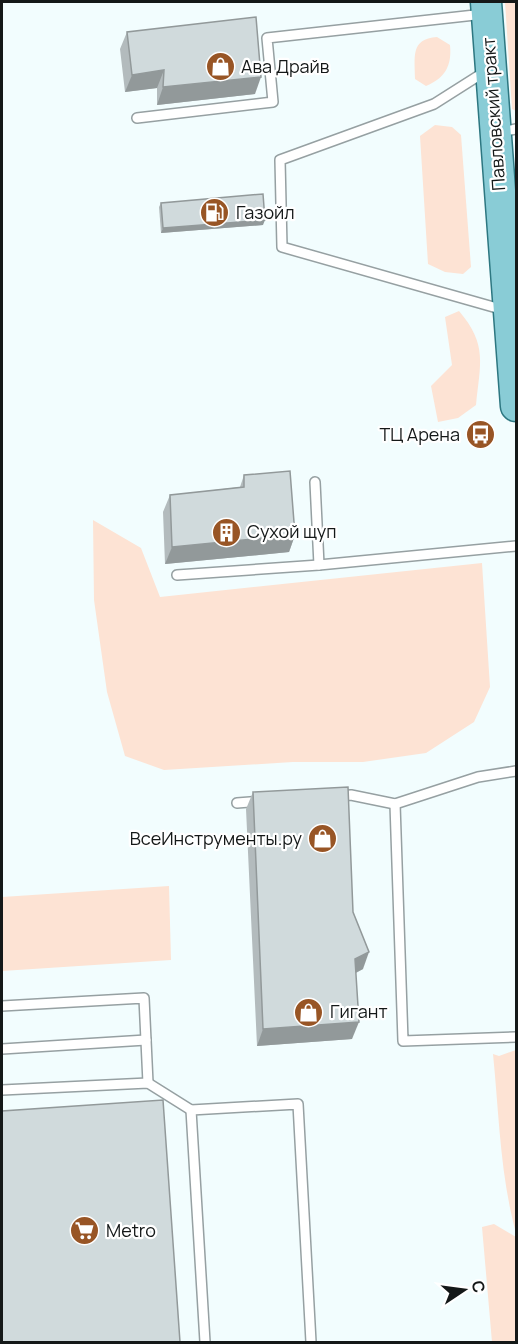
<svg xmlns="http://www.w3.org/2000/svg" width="518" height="1344" viewBox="0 0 518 1344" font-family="Manrope,sans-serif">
<rect width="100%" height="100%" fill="#f2fdfe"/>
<g fill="#fde3d4">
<path d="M505 2H516V111L512 109Z"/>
<path d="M437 37 450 45C452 66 445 78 426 86L415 79C415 57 410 39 437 37Z"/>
<path d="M435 125 452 127 461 135 471 267 463 274 445 272 428 264 420 136Z"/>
<path d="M459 311C488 345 480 364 476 405L458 418 438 422 431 386 452 365 445 317Z"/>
<path d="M93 520 141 548 160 597 482 563 490 687 474 722 426 753 363 762H293L164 770 125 756 107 692 94 600Z"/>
<path d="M169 886 171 960 2 971V897Z"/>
<path d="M516 1050V1233C500 1175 499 1113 493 1054L499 1056Z"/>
<path d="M494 1224 516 1237V1342H492L482 1227Z"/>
</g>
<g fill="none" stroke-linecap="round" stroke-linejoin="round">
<defs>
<g id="service">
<path d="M486 71 434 104 280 160 282 247 504 310"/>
<path d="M137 118 273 102 267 38 484 14"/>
<path d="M500 132 516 129"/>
<path d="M315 482 319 565"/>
<path d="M177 575 319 565 516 546"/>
<path d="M338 796 351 795 395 804 478 777 516 771"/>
<path d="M237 803 262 801"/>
<path d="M395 804 403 1041 516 1037"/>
<path d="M2 1006 144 998 148 1083"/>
<path d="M2 1049 146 1040"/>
<path d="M2 1090 148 1083 191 1110"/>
<path d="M205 1342 191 1110 298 1104 311 1342"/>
</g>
<path id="primary" d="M486 2 516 406"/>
</defs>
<use href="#service" stroke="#96a0a2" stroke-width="12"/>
<use href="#primary" stroke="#2d7781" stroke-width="33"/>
<use href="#service" stroke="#fff" stroke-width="9"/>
<use href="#primary" stroke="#89ccd6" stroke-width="30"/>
</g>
<g fill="#b3bbbd">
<path d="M127 32 255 94 157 105V88L125 92 120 49Z"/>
<path d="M161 203 263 225 161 233 159 207Z"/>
<path d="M244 475 295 535 289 552 165 564 163 512 170 495 240 487Z"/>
<path d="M253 792 353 912 363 969 356 973 352 1039 257 1046 246 809Z"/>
</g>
<g fill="#92999a">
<path d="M164 70 157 88 125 92 132 75Z"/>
<path d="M261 77 255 94 157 105 163 87Z"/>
<path d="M265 220 263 225 161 233 163 228Z"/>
<path d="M295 535 289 552 165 564 172 547Z"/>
<path d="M369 952 363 969 349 976 355 959Z"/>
<path d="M359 1022 352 1039 257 1046 263 1029Z"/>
</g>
<g fill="#d0dadc" stroke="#92999a" stroke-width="1.5">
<path d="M256 17 261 77 163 87 164 70 132 75 127 32Z"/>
<path d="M263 194 265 220 163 228 161 203Z"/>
<path d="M290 471 295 535 172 547 170 495 244 487V475Z"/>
<path d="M348 787 353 912 369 952 355 959 359 1022 263 1029 253 792Z"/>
<path d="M163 1100 180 1342H2V1111Z"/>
</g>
<defs>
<symbol id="shop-disc" viewBox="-11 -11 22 22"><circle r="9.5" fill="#985525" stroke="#fff"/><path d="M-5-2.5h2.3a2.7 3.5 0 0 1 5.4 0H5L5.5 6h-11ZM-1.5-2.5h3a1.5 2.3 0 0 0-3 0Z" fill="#fff"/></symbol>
<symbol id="fuel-disc" viewBox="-11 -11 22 22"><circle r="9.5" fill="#985525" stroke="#fff"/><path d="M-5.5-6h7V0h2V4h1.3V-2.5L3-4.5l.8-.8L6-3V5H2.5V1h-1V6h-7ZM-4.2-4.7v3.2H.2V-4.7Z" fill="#fff"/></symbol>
<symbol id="bus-disc" viewBox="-11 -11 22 22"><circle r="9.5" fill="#985525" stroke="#fff"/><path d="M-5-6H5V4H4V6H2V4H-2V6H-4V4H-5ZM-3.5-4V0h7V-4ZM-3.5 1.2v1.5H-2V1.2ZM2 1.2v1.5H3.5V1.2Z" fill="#fff"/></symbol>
<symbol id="building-disc" viewBox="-11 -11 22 22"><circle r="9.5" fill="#985525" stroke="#fff"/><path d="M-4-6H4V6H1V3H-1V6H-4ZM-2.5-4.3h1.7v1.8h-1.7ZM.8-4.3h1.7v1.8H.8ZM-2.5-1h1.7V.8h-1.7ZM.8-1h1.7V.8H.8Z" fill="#fff"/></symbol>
<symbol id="supermarket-disc" viewBox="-11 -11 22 22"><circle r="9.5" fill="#985525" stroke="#fff"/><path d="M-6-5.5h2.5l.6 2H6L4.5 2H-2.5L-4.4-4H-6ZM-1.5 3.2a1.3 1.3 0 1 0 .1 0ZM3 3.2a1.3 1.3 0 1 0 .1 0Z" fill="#fff"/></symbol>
</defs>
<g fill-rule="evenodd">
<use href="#shop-disc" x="204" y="50" width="33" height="33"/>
<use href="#fuel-disc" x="198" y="196" width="33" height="33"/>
<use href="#bus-disc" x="464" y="418" width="33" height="33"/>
<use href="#building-disc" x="210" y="516" width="33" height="33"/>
<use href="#shop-disc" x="306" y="822" width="33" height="33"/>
<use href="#shop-disc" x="292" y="996" width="33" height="33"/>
<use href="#supermarket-disc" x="68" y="1214" width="33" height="33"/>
</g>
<g text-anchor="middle" stroke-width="4.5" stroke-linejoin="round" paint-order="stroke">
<g font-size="18" fill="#141818" stroke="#fff" text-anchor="start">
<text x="241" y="73">Ава Драйв</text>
<text x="236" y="219">Газойл</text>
<text x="460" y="441" text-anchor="end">ТЦ Арена</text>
<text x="247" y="538">Сухой щуп</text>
<text x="302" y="845" text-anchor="end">ВсеИнструменты.ру</text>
<text x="330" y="1018">Гигант</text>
<text x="106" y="1237">Metro</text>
</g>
<g font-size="18" fill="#141818" stroke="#fff">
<text transform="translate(494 114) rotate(-94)" y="6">Павловский тракт</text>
</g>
</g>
<rect width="518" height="1344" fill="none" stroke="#141818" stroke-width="6"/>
<g transform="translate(464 1290) rotate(77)" stroke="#ffffff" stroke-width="4.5" paint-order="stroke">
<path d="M0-4.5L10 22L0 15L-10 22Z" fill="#141818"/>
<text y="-9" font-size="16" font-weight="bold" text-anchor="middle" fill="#141818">С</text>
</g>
</svg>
